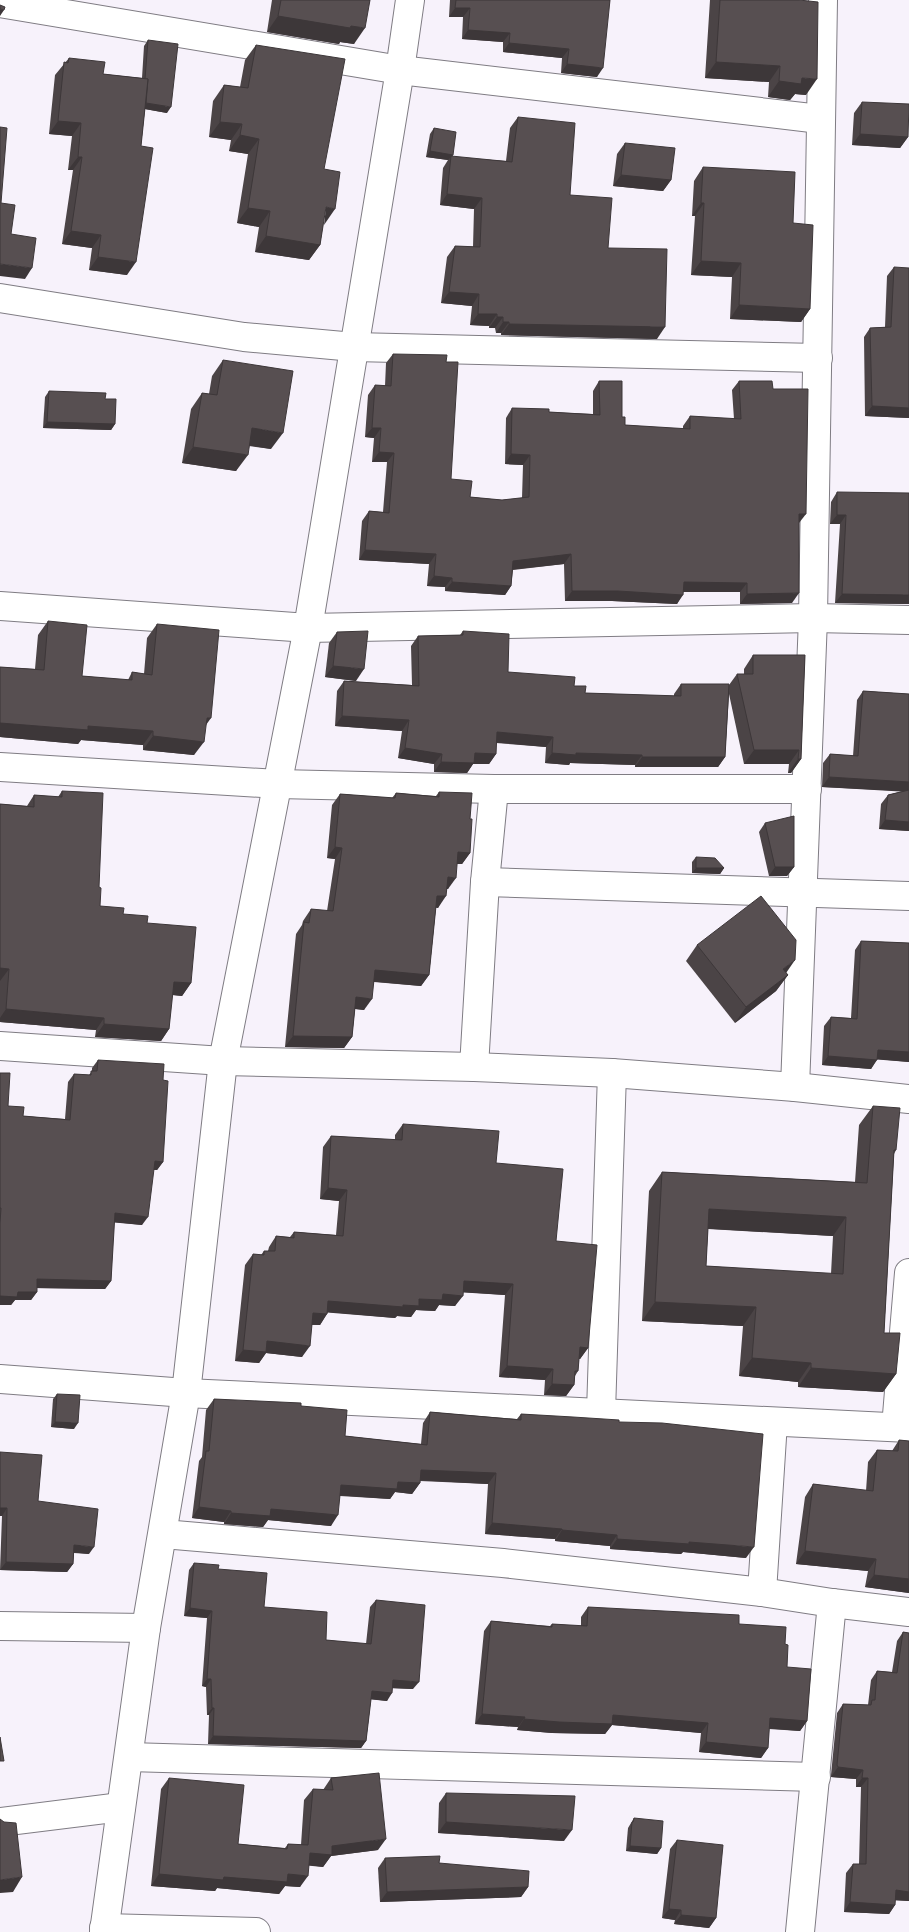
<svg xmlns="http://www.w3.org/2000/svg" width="909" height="1932" viewBox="0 0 909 1932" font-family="Literata,serif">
<rect width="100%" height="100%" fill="#f7f2fb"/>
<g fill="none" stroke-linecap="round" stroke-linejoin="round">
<defs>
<g id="minor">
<path d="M0 3 400 70 820 119"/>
<path d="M0 298 244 337 354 347 818 358"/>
<path d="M0 606 308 628 813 618 909 620"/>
<path d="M0 767 278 784 494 789H807"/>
<path d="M485 882 909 896"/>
<path d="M0 1046 223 1061 474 1067 612 1073 795 1087 909 1099"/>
<path d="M474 1067 485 882 494 789"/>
<path d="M795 1087 813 618 823 0"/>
<path d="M0 1379 186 1393 909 1428"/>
<path d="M601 1412 612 1073"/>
<path d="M896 1427 909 1273"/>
<path d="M163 1534 503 1563 762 1592 832 1603 909 1612"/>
<path d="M762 1592 773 1422"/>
<path d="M0 1626 146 1628"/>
<path d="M129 1757 816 1777"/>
<path d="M0 1822 121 1807"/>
<path d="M104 1928 256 1932"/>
<path d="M800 1932 832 1603"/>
</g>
<path id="tertiary" d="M104 1932 146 1628 186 1393 223 1061 308 628 400 70 410 0"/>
</defs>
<use href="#minor" stroke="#7f7c83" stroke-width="30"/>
<use href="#tertiary" stroke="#7f7c83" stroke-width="30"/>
<use href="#minor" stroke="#fff" stroke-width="28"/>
<use href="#tertiary" stroke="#fff" stroke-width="28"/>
</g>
<g fill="#4b4446" fill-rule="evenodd">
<path d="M272 0H370L354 44 340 42 339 44 267 32Z"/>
<path d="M450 0H610L597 77 561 73 562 58 503 52V42L462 39 463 17H449Z"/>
<path d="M710 0H799L806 95 795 94 790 100 768 97 769 82 705 78Z"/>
<path d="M148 40 167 113 145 109 127 275 89 270 92 248 62 244 73 170H68L72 136 49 134 55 75 69 58 103 74 142 78 144 46Z"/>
<path d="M256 45 324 169 323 225 320 245 309 260 255 252 259 227 237 223 248 154 229 151 231 140 209 137 213 101 224 85 240 87 245 60Z"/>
<path d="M862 102 908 137 900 148 852 145 854 113Z"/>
<path d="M518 117 570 195 608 248 657 339 501 335V333H496L495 328H489V326L470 325 472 306 441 303 447 257 455 246 473 247 474 209 440 205 443 168 448 160 426 157 430 134 434 128 453 155 452 157 506 161 510 128Z"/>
<path d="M625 143 671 180 663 191 613 186 617 154Z"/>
<path d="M703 167 793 223 810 309 801 322 730 319 732 277 691 275 695 216H692L694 181Z"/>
<path d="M894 267 909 418 865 416 864 337 870 328 885 327 887 276Z"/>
<path d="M393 354 446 362 451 479 470 497 502 500 522 498 523 465 505 464 506 418 512 408 549 412 593 414V391L599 381 622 417 625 425 683 429V426L690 416 734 419 732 390 739 381 773 389 799 523 792 603 740 604V592H683L677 604 612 601H565L564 564 513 570 511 586 505 595 445 591V587L427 586 429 564 359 560 362 521 369 511 383 512 387 462H372L374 438 365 437 368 395 375 385 385 386 386 363Z"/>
<path d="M223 360 271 449 249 446 236 471 182 463 191 409 202 393 209 394 212 376Z"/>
<path d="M49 391 105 399 115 424 111 430 43 428 45 397Z"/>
<path d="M837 492 909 604 835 603 840 524H830L831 502Z"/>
<path d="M48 621 82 676 128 680 132 672 144 674 147 638 157 624 206 724 194 755 143 750V745L81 740 78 744 0 737V667L35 669 38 635Z"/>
<path d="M463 631 508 672 574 686 585 693 674 696V694L681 684 729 685 737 674H744V669L753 655H805L801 759 791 773H788L789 764H744L729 694 725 757 718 767H635V765L570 763 569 765 545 763 546 747 496 743V754L489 764H473L467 773 434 772V764L398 758 402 731 335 726 337 691 344 681 412 685 411 646 418 636 460 635Z"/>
<path d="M337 632 356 681 325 677 329 643Z"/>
<path d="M863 691 909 694V831L879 829 881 804 888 795 903 791 822 787 823 763 830 754 853 756 857 700Z"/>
<path d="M62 791 99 887 100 906 147 923 191 983 182 996 172 995 169 1029 161 1041 95 1037 96 1030 0 1022V804L27 806 34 795 58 797Z"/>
<path d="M439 792 470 819V853L462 864H457L448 889H447L438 908 436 907 429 975 421 986 374 982 364 1010 355 1009 352 1037 344 1048 285 1047 296 934 302 925 303 921 311 909 327 911 335 859 327 858 332 805 340 794 392 798 396 793 436 796Z"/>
<path d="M765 823 794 867 787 876H769L759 832Z"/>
<path d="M696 857 724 868 720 874 692 873V862Z"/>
<path d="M861 941 909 943V1062L877 1059 871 1069 822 1065 824 1026 831 1017 851 1018 855 950Z"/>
<path d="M697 945 786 973 788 975 776 991 735 1023 686 961Z"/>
<path d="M98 1060 163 1080V1162L157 1170H153L142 1225 114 1222 111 1281 105 1289 37 1288V1292L31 1300H15L11 1305H0V1073L8 1106 23 1116 65 1119 68 1082 74 1074 89 1075 92 1071V1068Z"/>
<path d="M873 1106 896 1150 894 1154 884 1333 896 1374 883 1392 798 1387V1382L739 1376 743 1326 642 1321 649 1191 662 1172 855 1182 859 1125ZM708 1229 833 1236 831 1274 706 1266Z"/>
<path d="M403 1124 496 1163 556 1241 588 1348 580 1359H579L578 1371 575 1376 574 1385 566 1396 544 1395 545 1380 499 1377 505 1295 463 1292 455 1306 439 1305 435 1311 416 1310 411 1317 397 1316 395 1318 328 1312 320 1325H312L302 1357 266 1353 259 1363 235 1361 245 1265 253 1254 261 1255 264 1251H268L269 1247 276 1236 290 1237 294 1232 336 1235 339 1201 320 1199 323 1147 331 1136 395 1140V1135Z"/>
<path d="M57 1394 74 1429 51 1427 53 1399Z"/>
<path d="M214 1399 301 1406 345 1436 421 1444 423 1423 430 1412 517 1419 521 1414 619 1422 746 1558 683 1552 681 1554 610 1549V1546L555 1541V1539L485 1534 488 1484 420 1481V1483L412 1494 395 1492 390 1499 340 1496 331 1526 268 1520 263 1527 224 1524V1522L192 1518 199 1461 202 1457 206 1410Z"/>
<path d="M899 1440 909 1441V1593L865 1587 868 1571 796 1564 805 1497 813 1484 866 1491 868 1462 877 1450 892 1451Z"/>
<path d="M0 1452 38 1501 89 1554 74 1553 73 1564 67 1572 0 1570 2 1516H0Z"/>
<path d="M194 1563 218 1569 264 1607 326 1640 366 1644 370 1607 376 1600 413 1689 392 1688 387 1701 371 1699 366 1741 361 1748 208 1744 209 1715H207L206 1687 202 1686 207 1618 184 1616 189 1570Z"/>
<path d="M588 1607 739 1624 785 1644 787 1667 807 1721 800 1731 769 1729 768 1748 761 1758 699 1752 701 1733 612 1725 605 1734 552 1733 517 1730 518 1727 475 1724 484 1631 491 1621 550 1626 552 1624 581 1626V1617Z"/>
<path d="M903 1632 909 1633V1901L895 1900V1905L889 1914 844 1912 846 1873 853 1864H859L861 1787H856V1779L831 1777V1775L837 1713 843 1704 868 1705 871 1680 877 1671 892 1672 897 1641Z"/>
<path d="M169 1778 238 1844 285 1848 288 1844 301 1845 304 1800 313 1789 323 1790 331 1778 378 1850 331 1856 323 1867 309 1865 300 1887 285 1886 279 1894 217 1888 215 1891 151 1886 161 1789Z"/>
<path d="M446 1793 564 1841 438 1833 439 1803Z"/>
<path d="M634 1818 661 1848 657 1854 626 1851 628 1828Z"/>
<path d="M677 1840 716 1918 709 1928 674 1924 675 1920 662 1918 670 1849Z"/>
<path d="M385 1858 439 1863 528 1887 521 1897 380 1902 378 1868Z"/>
</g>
<g fill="#3d3739">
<path d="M455 8H470L463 17H449Z"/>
<path d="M0 9 4 10 0 16Z"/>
<path d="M278 16 351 26 365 28 354 44 340 42 339 44 267 32Z"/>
<path d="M468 30 510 33 503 42 462 39Z"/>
<path d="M509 43 569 49 562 58 503 52Z"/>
<path d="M716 62 780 66 769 82 705 78Z"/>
<path d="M567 64 603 68 597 77 561 73Z"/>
<path d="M802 78 817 79 806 95 795 94 790 100 768 97 779 81Z"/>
<path d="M143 103 171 107 167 113 139 108Z"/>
<path d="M58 121 81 123 72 136 49 134Z"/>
<path d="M220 122 242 124 231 140 209 137Z"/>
<path d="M860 134 908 137 900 148 852 145Z"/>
<path d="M240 135 259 139 248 154 229 151Z"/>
<path d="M430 151 453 155 448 160 426 157Z"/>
<path d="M78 157H82L73 170H68Z"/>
<path d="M621 175 671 180 663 191 613 186Z"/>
<path d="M447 194 482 198 474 209 440 205Z"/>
<path d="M701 203H704L695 216H692Z"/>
<path d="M326 207 335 209 324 225Z"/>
<path d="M248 208 270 211 259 227 237 223Z"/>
<path d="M71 231 101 235 92 248 62 244Z"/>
<path d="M266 236 320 245 309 260 255 252Z"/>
<path d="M98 257 136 262 127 275 89 270Z"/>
<path d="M701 261 741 263 732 277 691 275Z"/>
<path d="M0 264 32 268 25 279 0 276Z"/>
<path d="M449 292 479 294 472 306 441 303Z"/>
<path d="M739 305 810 309 801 322 730 319Z"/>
<path d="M478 314H497L489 326 470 325Z"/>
<path d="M497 317H503L495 328H489Z"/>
<path d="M503 322H509L501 333H496Z"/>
<path d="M509 324 665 327 657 339 501 335Z"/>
<path d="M872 406 909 408V418L865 416Z"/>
<path d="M47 422 115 424 111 430 43 428Z"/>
<path d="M252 428 283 433 271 449 240 444Z"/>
<path d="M372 428H381L374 438 365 437Z"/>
<path d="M193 447 248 455 236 471 182 463Z"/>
<path d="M379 452 394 453 387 462H372Z"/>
<path d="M511 454 530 455 523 465 505 464Z"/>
<path d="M799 514H806L799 523Z"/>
<path d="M837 515H846L840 524H830Z"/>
<path d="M365 550 436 554 429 564 359 560Z"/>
<path d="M571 554 564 564 507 570 513 561Z"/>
<path d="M434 576 452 578 445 587 427 586Z"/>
<path d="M452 582 511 586 505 595 445 591Z"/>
<path d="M684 582 747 583 740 592H677Z"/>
<path d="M572 591H618L683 595 677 604 612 601H565Z"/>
<path d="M799 593 792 603 740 604 747 594Z"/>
<path d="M842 594 909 595V604L835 603Z"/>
<path d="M333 666 364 669 356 681 325 677Z"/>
<path d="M342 716 409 720 402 731 335 726Z"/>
<path d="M207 718H211L201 732Z"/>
<path d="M0 723 88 726 153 731 143 745 81 740 78 744 0 737Z"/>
<path d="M497 732 553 737 546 747 490 742Z"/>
<path d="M153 736 204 742 194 755 143 750Z"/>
<path d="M405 748 442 754 434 764 398 758Z"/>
<path d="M754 750H799L789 764H744Z"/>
<path d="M475 753 496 754 489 764H473L467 773 434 772 441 762Z"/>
<path d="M552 753H576L642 755 635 765 570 763 569 765 545 763Z"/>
<path d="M642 757H725L718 767H635Z"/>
<path d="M798 759H801L791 773H788Z"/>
<path d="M829 777 909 782V792L822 787Z"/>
<path d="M885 820 909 822V831L879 829Z"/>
<path d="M335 847 342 848 335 859 327 858Z"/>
<path d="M458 852 470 853 462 864H451Z"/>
<path d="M775 867H794L787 876H769Z"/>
<path d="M696 868H724L720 874 692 873Z"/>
<path d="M448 877 456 878 448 889H440Z"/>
<path d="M437 896H446L438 908 429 907Z"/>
<path d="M795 960 784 976 783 969Z"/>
<path d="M0 968 9 969 0 981Z"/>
<path d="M375 970 429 975 421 986 367 981Z"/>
<path d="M788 975 776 991 735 1023 746 1007Z"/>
<path d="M174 982 191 983 182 996 165 994Z"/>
<path d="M356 997 372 999 364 1010 348 1008Z"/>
<path d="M6 1009 104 1018 96 1030 0 1022V1018Z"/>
<path d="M104 1024 169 1029 161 1041 95 1037Z"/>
<path d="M293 1036 352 1037 344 1048 285 1047Z"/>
<path d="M878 1050 909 1052V1062L871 1059Z"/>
<path d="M828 1056 877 1060 871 1069 822 1065Z"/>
<path d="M155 1161 163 1162 157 1170 149 1169Z"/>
<path d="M328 1188 347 1190 339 1201 320 1199Z"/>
<path d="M709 1209 846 1217 833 1236 696 1228Z"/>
<path d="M115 1213 148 1217 142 1225 109 1222Z"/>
<path d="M37 1279 111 1281 105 1289 31 1288Z"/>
<path d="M464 1281 513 1284 505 1295 456 1292Z"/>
<path d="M18 1292H37L31 1300H15L11 1305H0V1296Z"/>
<path d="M443 1294 463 1296 455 1306 439 1305 435 1311 416 1310 411 1317 397 1316 395 1318 321 1312 328 1301 403 1305 419 1299Z"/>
<path d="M655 1302 756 1307 743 1326 642 1321Z"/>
<path d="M313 1313 327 1314 320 1325 305 1324Z"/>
<path d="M267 1341 310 1346 302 1357 266 1353 259 1363 235 1361 243 1350Z"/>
<path d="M580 1347 588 1348 580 1359 572 1358Z"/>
<path d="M752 1358 811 1363 798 1382 739 1376Z"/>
<path d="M507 1366 553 1369 545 1380 499 1377Z"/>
<path d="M811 1368 896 1374 883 1392 798 1387Z"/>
<path d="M552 1384 574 1385 566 1396 544 1395Z"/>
<path d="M55 1422 78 1423 74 1429 51 1427Z"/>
<path d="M421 1470 496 1473 488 1484 414 1480Z"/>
<path d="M398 1482 420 1483 412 1494 395 1492 390 1499 334 1495 341 1485Z"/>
<path d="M199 1507 231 1511 224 1522 192 1518Z"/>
<path d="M0 1508H7L2 1516H0Z"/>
<path d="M271 1509 338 1515 331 1526 268 1520 263 1527 224 1524 231 1513Z"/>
<path d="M492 1523 562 1529 555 1539 485 1534Z"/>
<path d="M562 1530 617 1535 610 1546 555 1541Z"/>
<path d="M617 1539 689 1542 754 1547 746 1558 683 1552 681 1554 610 1549Z"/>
<path d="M74 1545 94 1547 89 1554 69 1552Z"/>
<path d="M805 1551 876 1559 868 1571 796 1564Z"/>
<path d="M6 1562 73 1564 67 1572 0 1570Z"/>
<path d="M874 1575 909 1579V1593L865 1587Z"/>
<path d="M190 1608 212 1611 207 1618 184 1616Z"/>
<path d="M207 1679H211L206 1687 202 1686Z"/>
<path d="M393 1680 419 1682 413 1689 388 1688Z"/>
<path d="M372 1691 392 1693 387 1701 367 1699Z"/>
<path d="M212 1708H214L209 1715H207Z"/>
<path d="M482 1714 525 1717 518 1727 475 1724Z"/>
<path d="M613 1715 708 1723 701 1733 612 1725 605 1734 552 1733 517 1730 524 1719Z"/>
<path d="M770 1718 807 1721 800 1731 763 1728Z"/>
<path d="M213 1736 366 1741 361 1748 208 1744Z"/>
<path d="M706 1742 768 1748 761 1758 699 1752Z"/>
<path d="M838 1767 863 1770 856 1779 831 1777Z"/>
<path d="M862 1778H868L861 1787H856Z"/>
<path d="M446 1822 572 1830 564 1841 438 1833Z"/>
<path d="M386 1839 378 1850 331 1856 323 1867 302 1865 310 1853 332 1846Z"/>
<path d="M630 1846 661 1848 657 1854 626 1851Z"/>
<path d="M159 1874 224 1877 288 1874 308 1876 300 1887 285 1886 279 1894 217 1888 215 1891 151 1886Z"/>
<path d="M22 1877 13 1892 0 1893V1880Z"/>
<path d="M528 1887 521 1897 380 1902 387 1892Z"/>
<path d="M896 1890 909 1892V1901L889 1900Z"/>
<path d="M850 1902 895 1905 889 1914 844 1912Z"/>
<path d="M669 1909 681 1910 675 1920 662 1918Z"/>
<path d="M681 1915 716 1918 709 1928 674 1924Z"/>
</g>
<g fill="#574f51" stroke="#3d3739" fill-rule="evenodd">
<path d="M281 0H370L365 28 351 26 350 28 278 16Z"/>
<path d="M456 0H610L603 68 567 64 569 49 509 43 510 33 468 30 470 8H455Z"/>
<path d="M720 0H799L818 2 817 79 802 78 801 84 779 81 780 66 716 62Z"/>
<path d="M0 5 5 7 4 10 0 9Z"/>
<path d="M148 40 178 44 171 107 146 103 148 79H145Z"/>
<path d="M256 45 345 59 324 169 340 172 335 209 326 207 320 245 266 236 270 211 248 208 259 139 240 135 242 124 220 122 224 85 248 88Z"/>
<path d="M69 58 105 62 103 74 148 79 141 146 153 148 136 262 98 257 101 235 71 231 82 157H78L81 123 58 121 64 62 68 63Z"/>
<path d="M862 102 909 104 908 137 860 134Z"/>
<path d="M518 117 575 123 570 195 612 198 608 248 667 249 665 327 509 324V322H503V317H497V314H478L479 294 449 292 455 246 480 247 482 198 447 194 451 156 512 162Z"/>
<path d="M0 127 7 128 1 203 15 205 11 234 36 238 32 268 0 264Z"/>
<path d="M434 128 456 132 453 155 430 151Z"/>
<path d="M625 143 675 148 671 180 621 175Z"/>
<path d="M703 167 795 172 793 223 813 225 810 309 739 305 741 263 701 261 704 203H701Z"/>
<path d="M894 267 909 268V408L872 406 870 328 891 327Z"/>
<path d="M393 354 447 355 446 362H458L451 479 472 481 470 497 502 500 529 497 530 455 511 454 512 408 549 409V412L600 415 599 381H622V417H625V425L690 429V416L741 419 739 381H772L773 389H808L806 514H799V593L747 594V583L684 582 683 595 618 591H572L571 554 513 561 511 586 452 582V578L434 576 436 554 365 550 369 511 389 513 394 453 379 452 381 428H372L375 385 391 386Z"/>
<path d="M223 360 293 371 283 433 252 428 248 455 193 447 202 393 217 395Z"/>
<path d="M49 391 106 393 105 399H116L115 424 47 422Z"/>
<path d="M837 492 909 493V595L842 594 846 515H837Z"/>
<path d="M48 621 87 625 82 676 132 680V672L152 675 157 624 219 630 211 718H207L204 742 153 736V731L88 726V730L0 723V667L44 670Z"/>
<path d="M368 631 364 669 333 666 337 632Z"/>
<path d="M463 631 509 634 508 672 575 677 574 686H586L585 693 681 696V684H729L725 757H642V755L576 753V755L552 753 553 737 497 732 496 754 475 753 474 763 441 762 442 754 405 748 409 720 342 716 344 681 419 686 418 636 463 635Z"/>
<path d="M753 655H805L801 759H798L799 750H754L737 674H753Z"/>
<path d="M863 691 909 694V782L829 777 830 754 858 756Z"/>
<path d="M909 790V822L885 820 888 795Z"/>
<path d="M62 791 103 793 99 887 101 888 100 906 124 908 123 914 148 916 147 923 196 927 191 983 174 982 169 1029 104 1024V1018L6 1009 9 969 0 968V804L34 807V795L62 797Z"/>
<path d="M439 792 472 793 470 819H472L470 853 458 852 456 878 448 877 446 896H437L429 975 375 970 372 999 356 997 352 1037 293 1036 304 922 309 923 311 909 333 911 342 848 335 847 340 794 395 798 396 793 439 797Z"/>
<path d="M794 816V867H775L765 823Z"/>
<path d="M696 857 715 858 724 868H696Z"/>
<path d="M761 896 796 940 795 960 783 969 788 975 746 1007 697 945Z"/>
<path d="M861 941 909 943V1052L878 1050 877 1060 828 1056 831 1017 857 1019Z"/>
<path d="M98 1060 164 1064 163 1080 168 1081 163 1162 155 1161 148 1217 115 1213 111 1281 37 1279V1292H18L17 1297 0 1296V1223L1 1208H0V1073H10L8 1106 24 1107 23 1116 70 1120 74 1074 91 1075V1071H97Z"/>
<path d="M873 1106 900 1108 896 1150H894L884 1333H900L896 1374 811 1368V1363L752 1358 756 1307 655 1302 662 1172 867 1183ZM709 1209 846 1217 843 1274 706 1266Z"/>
<path d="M403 1124 499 1131 496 1163 563 1169 556 1241 597 1245 588 1348 580 1347 578 1371H575L574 1385 552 1384 553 1369 507 1366 513 1284 464 1281 463 1296 443 1294 442 1300 419 1299V1306L403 1305V1307L328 1301 327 1314 313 1313 310 1346 267 1341 266 1352 243 1350 253 1254 264 1255V1251H275L276 1236 294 1238V1232L343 1236 347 1190 328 1188 331 1136 402 1140Z"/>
<path d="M57 1394 80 1395 78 1423 55 1422Z"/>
<path d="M214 1399 301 1403V1406L347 1410 345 1436 427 1445 430 1412 521 1420V1414L573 1417 619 1420V1422L662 1423 763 1434 754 1547 689 1542V1544L617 1539V1535L562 1530V1529L492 1523 496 1473 421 1470 420 1483 398 1482 397 1489 341 1485 338 1515 271 1509 270 1516 231 1513V1511L199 1507 206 1451H209Z"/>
<path d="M899 1440 909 1441V1579L874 1575 876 1559 805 1551 813 1484 873 1491 877 1450 898 1451Z"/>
<path d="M0 1452 42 1455 38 1501 98 1509 94 1547 74 1545 73 1564 6 1562 7 1508H0Z"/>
<path d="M194 1563 219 1565 218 1569 267 1573 264 1607 327 1612 326 1640 371 1644 376 1600 425 1605 419 1682 393 1680 392 1693 372 1691 366 1741 213 1736 214 1708H212L211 1679H207L212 1611 190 1608Z"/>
<path d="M588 1607 739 1615V1624L786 1627 785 1644 788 1645 787 1667 811 1669 807 1721 770 1718 768 1748 706 1742 708 1723 613 1715 612 1724 559 1722 524 1719 525 1717 482 1714 491 1621 552 1627V1624L587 1626Z"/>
<path d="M903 1632 909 1633V1892L896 1890 895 1905 850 1902 853 1864H866L868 1778H862L863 1770 838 1767 837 1765 843 1704 871 1705 872 1700H875L877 1671 897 1673Z"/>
<path d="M0 1737 4 1761H0Z"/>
<path d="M379 1773 386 1839 332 1846V1855L310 1853 308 1876 288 1874 287 1882 224 1877 223 1880 159 1874 169 1778 244 1785 238 1844 287 1849 288 1844 308 1845 313 1789 333 1790 331 1778Z"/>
<path d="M446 1793 575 1796 572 1830 446 1822Z"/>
<path d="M634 1818 663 1821 661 1848 630 1846 632 1822H633Z"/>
<path d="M0 1819 4 1822 16 1823 22 1877 0 1880Z"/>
<path d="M677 1840 723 1845 716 1918 681 1915V1910L669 1909Z"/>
<path d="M440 1856 439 1863 529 1871 528 1887 387 1892 385 1858Z"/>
</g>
</svg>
